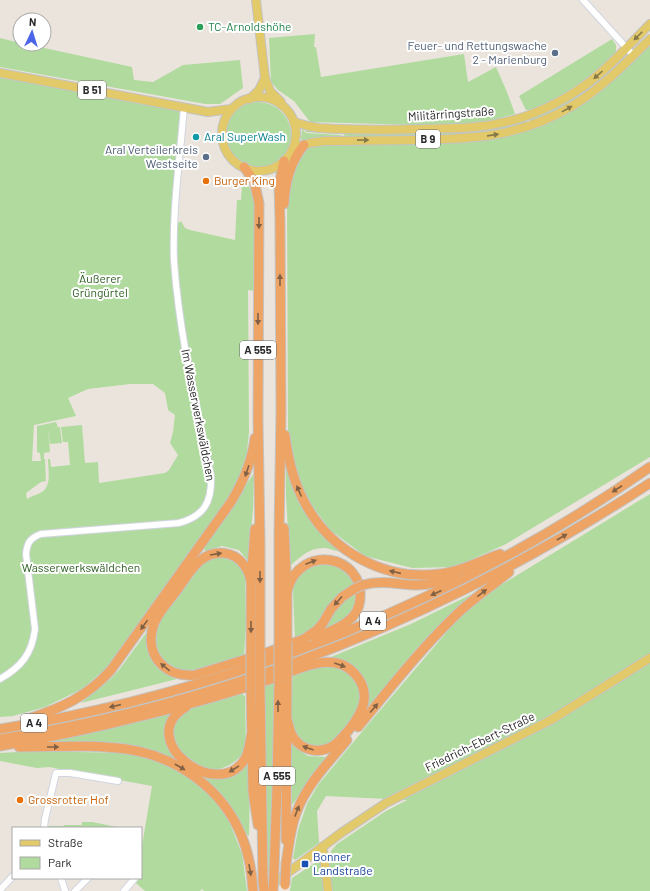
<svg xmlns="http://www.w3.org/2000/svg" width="650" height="891" viewBox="0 0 650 891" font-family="Barlow,sans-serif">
<rect width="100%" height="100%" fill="#eae4dc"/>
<g fill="#b1db9e" fill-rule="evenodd">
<path d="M315 34 314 47H316L321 77 464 54 468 82 496 67 507 92 515 114 482 123 416 125 310 122 294 101 278 90 271 82 269 38Z"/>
<path d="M0 38 20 43V44H26L132 67 134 80 153 82 183 65 240 60 243 88 220 104H205L0 67Z"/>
<path d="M612 39 616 45V53C594 73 573 91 546 103 539 107 533 110 526 110L519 96Z"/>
<path d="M650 43V457L506 544 455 567 412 568 365 556 329 529 309 501 301 486 295 471 288 437 287 194 299 154 310 146 319 145 472 142 504 137 541 125 560 116Z"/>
<path d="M621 56 625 59 594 87 559 110 531 122 527 118 544 112Z"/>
<path d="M0 77 180 110 174 186 172 192V215L179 223 181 221 185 228 190 230 235 240 237 200H241L242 186H238V183L240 181 244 182 250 188 254 202V291L248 290 249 432 246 462 232 493 111 664 82 689 45 707 13 716 0 717ZM130 384H153L165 393 168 410 175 415 173 432 170 443 178 455 169 470 165 473 99 483 98 462 85 463 82 425 61 427 63 442H68L70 465 51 467 50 459H48C48 470 52 485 42 492 37 495 31 496 27 499L26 493 41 482 46 481 45 459H44V453L50 452 48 428 50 444 62 443 60 427 50 428 58 427 56 422 37 426V452L40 453 41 461H32L34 425 76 416 68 398 88 389Z"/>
<circle cx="258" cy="135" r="33"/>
<path d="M524 119 528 123 478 135 346 138 345 136 343 134 306 132 305 130 392 132Z"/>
<path d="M302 129 306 133 340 135 343 136 344 138 303 141 301 139Z"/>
<path d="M286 468 299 502 325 536 344 552C337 552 332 549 325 548 310 547 300 557 290 566L286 496Z"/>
<path d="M254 473 253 510 248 561 239 550 222 546 205 551 204 548Z"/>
<path d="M650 494V891H290L292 878 315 863 331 861V851L337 844 386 811 407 800 326 796 317 811 319 843 295 860 293 858 298 830 307 804 318 785 365 728 463 613 496 588Z"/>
<path d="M215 556H224L237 562 245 575 246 625 244 655C229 659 193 674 179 670 158 664 151 642 159 623 164 610 175 598 183 587 189 580 197 566 204 561 207 558 212 557 215 556Z"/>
<path d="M330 563 348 572 356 586 314 628 295 640 293 591C293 580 300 569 310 565 316 564 324 564 330 563Z"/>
<path d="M357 590 356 605 343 622 319 631 337 607Z"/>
<path d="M474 593V595L363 717 366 687 331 657 411 624Z"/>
<path d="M149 629C148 635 147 642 148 648 149 662 166 673 177 679L81 703 108 681 119 670Z"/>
<path d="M325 665C340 667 349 668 356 684 358 687 361 691 361 695 360 700 359 711 356 715 350 726 334 746 321 748 306 750 294 737 291 724 288 711 292 688 293 675Z"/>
<path d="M276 683 271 871 267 873 263 687Z"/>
<path d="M242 694 245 696C245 706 247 744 244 751 237 763 220 773 206 768 199 766 193 761 188 757 184 754 178 751 176 748 169 735 173 718 186 711 203 702 223 699 242 694Z"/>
<path d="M174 711C166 720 163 735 168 746 173 760 208 782 222 777 230 775 241 765 248 760L250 782 249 836C241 831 238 819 233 811 229 804 222 796 216 790 167 739 110 743 46 744L45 742Z"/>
<path d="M291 744 308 756 326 757 292 805Z"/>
<path d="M33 751 124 753 151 759 175 769 196 782 214 799 229 821 242 854 247 891H204L202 889 200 891H145L136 883V878H141V852L152 786 49 767 37 768 0 761V753Z"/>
<path d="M82 822H92L122 828H48V826H64V825H82Z"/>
</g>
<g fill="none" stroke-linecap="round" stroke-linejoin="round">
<defs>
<g id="minor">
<path d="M583 0 633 55"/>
<path d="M0 679C21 667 32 654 35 629L26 554C27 543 30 538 41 534L179 523C205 516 212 501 211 476 196 405 179 333 174 261 172 210 180 158 184 107"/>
<path d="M44 828 45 819 56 773H70L118 781"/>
<path d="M61 878 65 891"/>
<path d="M0 890 13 876"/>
<path d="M75 891 88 878"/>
<path d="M124 891 135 878"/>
</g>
<g id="major">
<path d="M256 0 265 78 270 91 281 102"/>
<path d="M0 73 208 112 231 109"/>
<circle cx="259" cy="134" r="37"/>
<path d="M250 99 259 90 265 78"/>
<path d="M294 122 308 126 319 128C353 130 388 130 422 129 439 128 457 129 474 127 513 124 551 109 584 86 608 69 629 45 650 24"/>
<path d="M293 149 310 143 324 141C354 141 384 140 415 140 473 139 521 137 572 106 602 88 626 63 650 39"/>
<path d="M322 847 324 856 328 891"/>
<path d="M270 886 309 857 341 833 386 803 551 720 650 658"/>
</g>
<g id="highway">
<path d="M244 167 254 181 259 203 258 419 260 543V650"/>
<path d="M284 204C285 183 291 161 304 145"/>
<path d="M285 435C288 459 294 484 306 505 332 552 385 581 439 574 460 572 480 561 500 554"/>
<path d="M284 528 287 591V641"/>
<path d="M251 582C250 576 248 570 244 565 234 551 214 549 201 560 192 567 185 579 178 589 170 600 159 611 154 624 143 654 165 678 195 675L266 653 304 639 317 630 323 623 331 609 342 597 354 589"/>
<path d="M363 585C380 580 396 584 413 585 429 586 443 581 457 574"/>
<path d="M287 591C300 542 365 555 360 600 359 608 355 616 348 621 339 629 326 633 315 637"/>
<path d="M279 644V534L281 412 280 221 279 185 284 161"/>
<path d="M251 653V582L255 529"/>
<path d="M260 688 263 880"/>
<path d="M251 691 253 792 258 825"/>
<path d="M186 707C132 739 220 806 246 757 249 750 250 742 251 736"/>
<path d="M28 719C61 708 87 697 111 670L231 502C243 482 252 462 255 438"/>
<path d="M358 727C388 691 418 652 452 619 469 601 490 588 509 572"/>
<path d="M0 729C232 691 457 602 650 467"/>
<path d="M0 739C233 703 453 612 650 483"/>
<path d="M0 746C48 738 95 728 142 716 189 704 236 692 282 675 305 666 336 652 355 674 373 694 362 714 348 731 343 736 339 742 333 746 319 754 302 751 293 737 290 732 289 726 287 720"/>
<path d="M19 747C55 747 91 744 126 749 177 756 223 789 242 837 249 854 252 873 253 891"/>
<path d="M286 840 287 678"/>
<path d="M286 863C289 846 290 828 297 811 307 784 329 762 347 740"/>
<path d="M274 871 277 788 279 682"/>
</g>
</defs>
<use href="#minor" stroke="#d2d4e0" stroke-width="8"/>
<use href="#major" stroke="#c3c3c3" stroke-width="10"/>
<use href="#highway" stroke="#c3c3c3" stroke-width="11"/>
<use href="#minor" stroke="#fff" stroke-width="6"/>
<use href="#major" stroke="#e2c969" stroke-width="8"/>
<use href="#highway" stroke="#eda464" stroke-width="9"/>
<defs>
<g id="highway-bridge">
<path d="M354 589 363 585"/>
<path d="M287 641V678"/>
<path d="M251 653V691"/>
<path d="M279 682V644"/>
<path d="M260 688V650"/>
<path d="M263 880 264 891"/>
<path d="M285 885 286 863"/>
<path d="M273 891 274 871"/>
</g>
</defs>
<use href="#highway-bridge" stroke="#c3c3c3" stroke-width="11" stroke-linecap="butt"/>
<use href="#highway-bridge" stroke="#eda464" stroke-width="9"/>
</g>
<defs><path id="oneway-solid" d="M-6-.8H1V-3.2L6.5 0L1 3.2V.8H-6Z"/></defs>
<g fill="#867949">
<use href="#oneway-solid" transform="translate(638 36) rotate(135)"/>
<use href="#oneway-solid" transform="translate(598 75) rotate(138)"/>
<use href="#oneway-solid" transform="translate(567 109) rotate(-29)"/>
<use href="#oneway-solid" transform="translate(493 135) rotate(-8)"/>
<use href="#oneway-solid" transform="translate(363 140) rotate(-1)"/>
</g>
<g fill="#816044">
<use href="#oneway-solid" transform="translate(259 223) rotate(90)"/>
<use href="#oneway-solid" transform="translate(280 280) rotate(-90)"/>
<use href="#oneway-solid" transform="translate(258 319) rotate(90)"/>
<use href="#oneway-solid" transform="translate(247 471) rotate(109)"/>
<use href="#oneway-solid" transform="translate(617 489) rotate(147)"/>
<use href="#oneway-solid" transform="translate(299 491) rotate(-113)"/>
<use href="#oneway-solid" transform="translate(562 537) rotate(-30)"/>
<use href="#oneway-solid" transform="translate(216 554) rotate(-9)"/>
<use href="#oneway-solid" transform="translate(311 562) rotate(-21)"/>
<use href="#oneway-solid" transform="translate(395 572) rotate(-167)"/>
<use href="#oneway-solid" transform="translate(260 577) rotate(90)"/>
<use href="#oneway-solid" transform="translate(436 593) rotate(155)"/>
<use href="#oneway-solid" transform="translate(482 593) rotate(-38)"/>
<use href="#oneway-solid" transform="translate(338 601) rotate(132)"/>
<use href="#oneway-solid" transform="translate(144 625) rotate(126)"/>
<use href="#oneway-solid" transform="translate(251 627) rotate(90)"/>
<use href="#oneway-solid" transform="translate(340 665) rotate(20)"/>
<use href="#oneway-solid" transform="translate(165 667) rotate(-141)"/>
<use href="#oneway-solid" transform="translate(115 706) rotate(167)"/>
<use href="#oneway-solid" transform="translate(278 706) rotate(-90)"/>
<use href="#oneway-solid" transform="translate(374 708) rotate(-50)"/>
<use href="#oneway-solid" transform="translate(53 747)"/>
<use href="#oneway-solid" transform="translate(308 748) rotate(-160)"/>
<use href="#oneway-solid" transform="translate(180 767) rotate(30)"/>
<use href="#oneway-solid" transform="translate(234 769) rotate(148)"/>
<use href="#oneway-solid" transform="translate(297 811) rotate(-69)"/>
<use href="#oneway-solid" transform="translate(250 870) rotate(80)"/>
</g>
<circle fill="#2e9e5b" stroke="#fff" stroke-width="1.5" cx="200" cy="27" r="4"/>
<g fill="#5c6f8a" stroke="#fff" stroke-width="1.5">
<circle cx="555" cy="53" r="4"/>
<circle cx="206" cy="157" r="4"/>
</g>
<circle fill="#0f9aa8" stroke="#fff" stroke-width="1.5" cx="196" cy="137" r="4"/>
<g fill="#e8710a" stroke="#fff" stroke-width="1.5">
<circle cx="206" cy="181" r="4"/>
<circle cx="20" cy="800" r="4"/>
</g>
<rect fill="#1a4fb4" stroke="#fff" stroke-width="1.5" x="301" y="860" width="8" height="8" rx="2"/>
<g text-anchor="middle" stroke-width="4" stroke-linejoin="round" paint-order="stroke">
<g fill="#fff" stroke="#696969" stroke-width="1">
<rect x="78" y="81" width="28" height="18" rx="3"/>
<rect x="416" y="130" width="24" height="18" rx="3"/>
<rect x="240" y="341" width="36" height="18" rx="3"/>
<rect x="360" y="612" width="26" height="18" rx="3"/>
<rect x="21" y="714" width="26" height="18" rx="3"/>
<rect x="259" y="767" width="36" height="18" rx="3"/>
</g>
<g font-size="11" font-weight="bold" fill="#292929">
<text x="92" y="94">B 51</text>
<text x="428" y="143">B 9</text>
<text x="258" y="354">A 555</text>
<text x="373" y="625">A 4</text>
<text x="34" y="727">A 4</text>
<text x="277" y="780">A 555</text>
</g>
<g font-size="12" fill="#27864d" stroke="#fff" text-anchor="start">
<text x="208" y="31">TC-Arnoldshöhe</text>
</g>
<g font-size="12" fill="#4e5e75" stroke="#fff" text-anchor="end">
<text x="547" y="50">Feuer- und Rettungswache<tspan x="547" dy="14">2 - Marienburg</tspan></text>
<text x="198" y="154">Aral Verteilerkreis<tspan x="198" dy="14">Westseite</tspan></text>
</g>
<g font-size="12" fill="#292929" stroke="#fff">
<text transform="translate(451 114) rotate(-4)" y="4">Militärringstraße</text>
<text transform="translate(198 415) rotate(79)" y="4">Im Wasserwerkswäldchen</text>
<text transform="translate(480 742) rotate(-26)" y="4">Friedrich-Ebert-Straße</text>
</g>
<g font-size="12" fill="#0d838f" stroke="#fff" text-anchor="start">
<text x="204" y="141">Aral SuperWash</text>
</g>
<g font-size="12" fill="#c56008" stroke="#fff" text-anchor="start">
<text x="214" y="185">Burger King</text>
<text x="28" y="804">Grossrotter Hof</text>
</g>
<g font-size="12" fill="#2c5e21" stroke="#fff">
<text x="100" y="283">Äußerer<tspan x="100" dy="14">Grüngürtel</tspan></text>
<text x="81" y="572">Wasserwerkswäldchen</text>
</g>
<g font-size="12" fill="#164399" stroke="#fff" text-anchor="start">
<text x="313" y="861">Bonner<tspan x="313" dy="14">Landstraße</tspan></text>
</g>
</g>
<rect x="12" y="827" width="130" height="52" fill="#ffffff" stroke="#a9a9a9"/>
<rect x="20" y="840" width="20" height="6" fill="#e2c969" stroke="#a9a9a9"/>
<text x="48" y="847" font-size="12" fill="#292929">Straße</text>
<rect x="20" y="857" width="20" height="12" fill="#b1db9e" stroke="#a9a9a9"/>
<text x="48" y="867" font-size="12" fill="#292929">Park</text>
<g transform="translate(32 32) rotate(4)"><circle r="19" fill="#ffffff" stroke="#a9a9a9"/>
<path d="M0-3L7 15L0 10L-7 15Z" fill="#4c64e7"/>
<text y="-6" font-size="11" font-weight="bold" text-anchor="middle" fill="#292929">N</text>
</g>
</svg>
